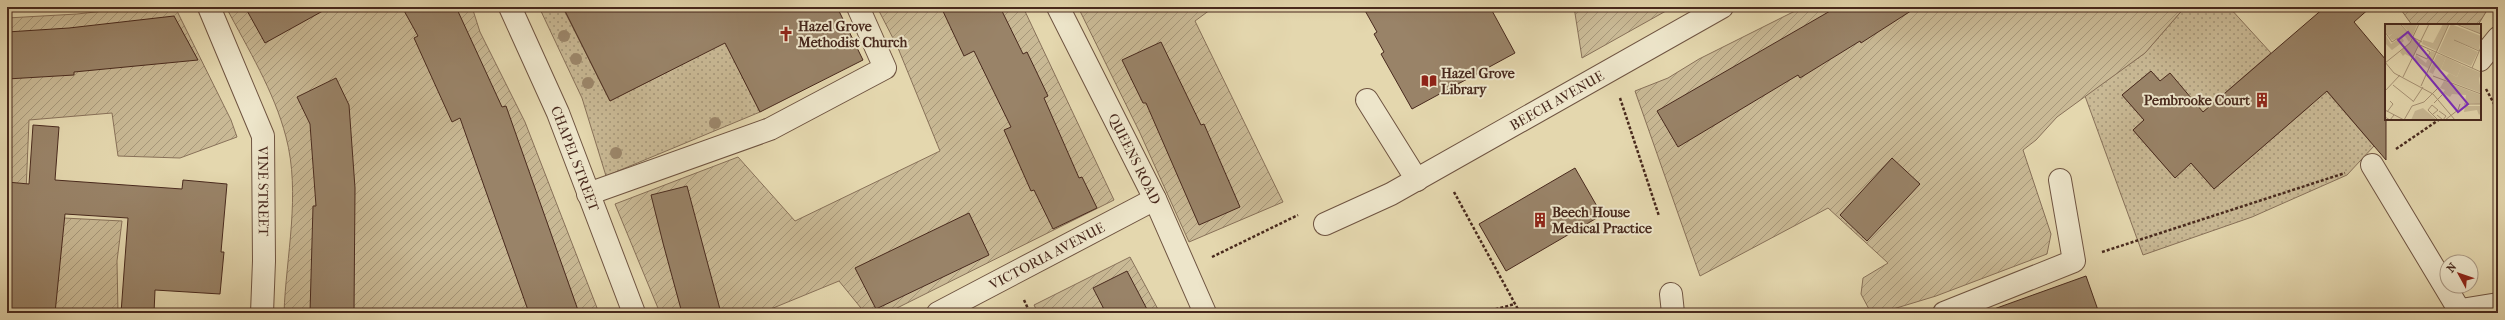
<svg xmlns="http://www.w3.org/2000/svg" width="2505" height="320" viewBox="0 0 2505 320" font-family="'IM FELL French Canon',serif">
<defs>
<pattern id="grass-dots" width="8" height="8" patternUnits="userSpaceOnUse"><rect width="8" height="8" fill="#c9b995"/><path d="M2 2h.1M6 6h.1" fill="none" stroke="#a59679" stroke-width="1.8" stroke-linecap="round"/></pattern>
<pattern id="garden-furrows" width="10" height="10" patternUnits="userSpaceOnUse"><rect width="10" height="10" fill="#c9b995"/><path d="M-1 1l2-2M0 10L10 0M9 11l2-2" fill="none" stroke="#a59679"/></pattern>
</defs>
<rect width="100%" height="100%" fill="#e4d7ae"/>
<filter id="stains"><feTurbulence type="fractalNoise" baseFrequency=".005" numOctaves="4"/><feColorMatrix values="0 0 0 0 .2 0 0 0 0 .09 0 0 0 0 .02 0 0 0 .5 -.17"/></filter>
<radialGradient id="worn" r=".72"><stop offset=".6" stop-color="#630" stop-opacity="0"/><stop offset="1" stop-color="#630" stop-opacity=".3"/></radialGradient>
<g fill="url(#grass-dots)" stroke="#887159">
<path d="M539 7H574L565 12 610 101 702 54 708 7 760 112 606 176 582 98Z"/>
<path d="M2185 7H2229L2271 53 2211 105 2209 120 2160 81 2151 71 2122 95 2144 120 2133 130 2175 178 2191 163 2214 189 2311 105 2301 92 2316 79 2374 146 2347 175 2252 217 2143 255 2085 96 2145 53Z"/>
</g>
<g fill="url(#garden-furrows)" stroke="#887159">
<path d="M141 7H175L231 120 237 137 180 158 118 156 112 113 29 120 25 216 122 221 117 261 118 313H7V18L77 14Z"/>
<path d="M226 7H472L480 32 525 122 599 313H284C286 256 301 194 286 137 274 91 248 49 226 7Z"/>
<path d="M877 7H1023L1114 200 887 313H865L839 281 761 313H660L615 204 738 157 795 221 940 151 898 48Z"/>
<path d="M1078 7H1214L1195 21 1283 202 1189 242 1140 133Z"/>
<path d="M1574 7H1673L1582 58Z"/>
<path d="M1803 7H2185L2145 53 2057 117 2036 140 2023 150 2051 234 2047 254 1936 296 1880 313H1871L1861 294 1863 278 1888 263 1828 208 1700 276 1635 91 1668 78 1699 59Z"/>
<path d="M2399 7H2489L2478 25H2412Z"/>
<path d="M1130 257 1160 313H1038L1034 305Z"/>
</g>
<g fill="#998368" stroke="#48291d">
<path d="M245 7H330L265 43Z"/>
<path d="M402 7H456L502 107 506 106 579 313H529L460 118 452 122 414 38 418 36Z"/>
<path d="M563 7H837L863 60 760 112 725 43 610 101Z"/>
<path d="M941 7H1000L1023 54 1027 52 1048 96 1044 98 1079 178 1082 177 1097 208 1053 229 1034 190 1031 191 1004 130 1011 127 974 51 964 56Z"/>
<path d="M1363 7H1490L1515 53 1412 109 1381 54 1384 52 1374 34 1377 32Z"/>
<path d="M1837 7H1917L1861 43 1860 41 1800 78 1798 75 1678 147 1657 111Z"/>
<path d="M2325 7H2371L2354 22 2386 60V160L2327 91 2214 189 2191 163 2175 178 2133 130 2144 120 2122 95 2151 71 2160 81 2170 73 2203 112Z"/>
<path d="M174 16 198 60 74 72V75L7 79V32L69 28Z"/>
<path d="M1161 42 1201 125 1204 124 1240 207 1199 225 1146 103H1143L1122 60Z"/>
<path d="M336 78 349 105 355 188 354 313H310L313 206H316L310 124 297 97Z"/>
<path d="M33 125 59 127 55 180 182 189 183 180 227 184 221 252H224L220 294 155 290 154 313H121L128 218 65 214 55 313H7V182L29 184Z"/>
<path d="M1892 158 1920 184 1867 241 1840 215Z"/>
<path d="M1575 168 1602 215 1506 271 1479 224Z"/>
<path d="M687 186 707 261 721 313H682L663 243 651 195Z"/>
<path d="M969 213 989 255 876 309 855 268Z"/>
<path d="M1127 271 1149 313H1106L1093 288Z"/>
<path d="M2086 276 2099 313H1994V309Z"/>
</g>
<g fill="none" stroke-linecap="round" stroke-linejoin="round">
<defs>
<g id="minor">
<path id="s1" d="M209 7 263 136 264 261 262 313"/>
<path id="s2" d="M510 7 558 113 634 313"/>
<path id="s3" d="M1058 7 1155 199 1205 313"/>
<path d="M2480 60 2498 38"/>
<path d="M1367 100 1417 180"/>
<path d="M2372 165 2461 313"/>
<path d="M588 194 770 129 885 68 858 7"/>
<path id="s4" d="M1325 224 1391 194 1722 7"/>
<path d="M1671 294 1673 313"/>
<path d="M2461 310 2498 304"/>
<path id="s5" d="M938 313 1155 199"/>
<path d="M1944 313 2074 261 2060 180"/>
</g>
</defs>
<use href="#minor" stroke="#6f5441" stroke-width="24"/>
<g stroke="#48291d" stroke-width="2.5" stroke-dasharray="3 2" stroke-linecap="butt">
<path d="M2486 89 2498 111"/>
<path d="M1620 98 1659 216"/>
<path d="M2396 149 2440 119"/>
<path d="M1454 192 1520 313"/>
<path d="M2102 252 2345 173"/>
<path d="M1212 257 1298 215"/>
<path d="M1024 300 1030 313"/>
<path d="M1481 313 1515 304"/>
</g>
<use href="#minor" stroke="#ede5ca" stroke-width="22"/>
</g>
<g fill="#9c876b">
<circle cx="564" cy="36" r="6"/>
<circle cx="576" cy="59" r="6"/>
<circle cx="588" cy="83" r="6"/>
<circle cx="715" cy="123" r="6"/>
<circle cx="616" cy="153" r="6"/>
</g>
<defs>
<symbol id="church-bare" viewBox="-9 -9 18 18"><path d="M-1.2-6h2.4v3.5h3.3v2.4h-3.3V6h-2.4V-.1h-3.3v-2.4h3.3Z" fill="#8f2418" stroke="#ede5ca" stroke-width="2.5" paint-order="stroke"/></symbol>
<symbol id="library-bare" viewBox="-9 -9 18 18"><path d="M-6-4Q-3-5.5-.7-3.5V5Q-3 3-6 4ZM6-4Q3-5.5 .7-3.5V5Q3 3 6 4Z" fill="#8f2418" stroke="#ede5ca" stroke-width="2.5" paint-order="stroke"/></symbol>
<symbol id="building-bare" viewBox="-9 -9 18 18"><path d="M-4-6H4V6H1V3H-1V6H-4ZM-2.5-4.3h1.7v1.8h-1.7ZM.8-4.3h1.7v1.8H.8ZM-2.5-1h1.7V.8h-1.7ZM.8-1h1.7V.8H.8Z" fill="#8f2418" stroke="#ede5ca" stroke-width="2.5" paint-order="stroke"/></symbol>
</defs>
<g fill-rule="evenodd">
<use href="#church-bare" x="775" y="23" width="22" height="22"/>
<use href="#library-bare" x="1418" y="70" width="22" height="22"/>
<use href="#building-bare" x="2251" y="89" width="22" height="22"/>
<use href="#building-bare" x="1529" y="209" width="22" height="22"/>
</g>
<g text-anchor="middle" stroke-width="4" stroke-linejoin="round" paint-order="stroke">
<g font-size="14" font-weight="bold" fill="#48291d" stroke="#ede5ca" text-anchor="start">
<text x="798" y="31">Hazel Grove<tspan x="798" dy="16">Methodist Church</tspan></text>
<text x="1441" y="78">Hazel Grove<tspan x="1441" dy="16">Library</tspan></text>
<text x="2250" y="105" text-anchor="end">Pembrooke Court</text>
<text x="1552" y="217">Beech House<tspan x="1552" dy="16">Medical Practice</tspan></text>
</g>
<g font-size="14" fill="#48291d" stroke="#ede5ca">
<text dy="5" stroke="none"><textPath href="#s4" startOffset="263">BEECH AVENUE</textPath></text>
<text dy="5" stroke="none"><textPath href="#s2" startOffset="165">CHAPEL STREET</textPath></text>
<text dy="5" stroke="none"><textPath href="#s3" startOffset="170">QUEENS ROAD</textPath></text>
<text dy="5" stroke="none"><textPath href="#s1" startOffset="195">VINE STREET</textPath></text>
<text dy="5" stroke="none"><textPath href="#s5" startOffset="123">VICTORIA AVENUE</textPath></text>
</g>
</g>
<g transform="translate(2385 24)">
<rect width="96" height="96" fill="#e4d7ae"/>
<path d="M0 0H14L27 13 24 18 20 12 17 14 19 17 7 26 0 19V10L6 20 15 14 7 16 4 13 8 9 4 12 0 7ZM16 0 32 1 28 11H27ZM58 0H64L52 27 37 20 38 16 48 19ZM66 0 96 12 94 26 68 16 93 28 86 42 53 28ZM74 0 94 1 96 10ZM28 15 35 18 28 34 20 30 18 32 15 28ZM46 27 51 29 44 45 29 36 31 31 41 39ZM52 30 61 33 56 45 51 43 48 50 44 48ZM77 41 96 49 94 55 96 69 59 55 64 49 72 53ZM59 57 96 71V80L80 79 81 71 67 70 65 73 58 69 60 66 55 64ZM80 82H96V89L94 91 92 86 79 88ZM38 84 39 85 52 96H26L30 87Z" fill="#c9b995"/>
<path d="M61 33 77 41 72 53 56 45Z" fill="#c9b995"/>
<path fill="none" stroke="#a69174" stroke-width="1" d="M15 0 27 13 37 18M71 0 96 10M0 8 7 18 13 14M69 16 94 27M35 21 96 48M31 30 42 35 45 28 42 26M0 38 9 49 48 70 70 96M0 39 25 19 34 0M87 44 96 23M48 52 96 70M18 53 44 0M8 61 28 77M36 62 64 0M0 67 15 51M28 78 38 63M49 79 58 70M79 80H96M0 86 19 96M2 88 8 80 5 77M48 90 53 86 47 81 43 86 53 96M52 91 58 96 61 92 54 87M0 93 5 96 9 91M19 96 27 82 39 78 54 63M60 96 73 86 75 80"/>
<path fill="#7b2cbf" fill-opacity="0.15" stroke="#7b2cbf" stroke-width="2" d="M23 8 83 80 73 88 13 16Z"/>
<rect width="96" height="96" fill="none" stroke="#48291d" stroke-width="2"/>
</g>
<rect width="2505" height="320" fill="none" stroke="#e4d7ae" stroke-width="24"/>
<rect x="8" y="8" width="2489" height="304" fill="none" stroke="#48291d" stroke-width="2"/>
<rect x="12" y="12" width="2481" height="296" fill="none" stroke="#48291d"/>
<g transform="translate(2459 274) rotate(310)"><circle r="19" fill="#ede5ca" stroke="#ab9a85"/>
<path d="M0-3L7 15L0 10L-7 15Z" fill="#8f2418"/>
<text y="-6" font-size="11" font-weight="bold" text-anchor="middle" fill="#48291d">N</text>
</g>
<rect width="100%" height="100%" filter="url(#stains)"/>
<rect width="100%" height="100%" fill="url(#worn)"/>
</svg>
